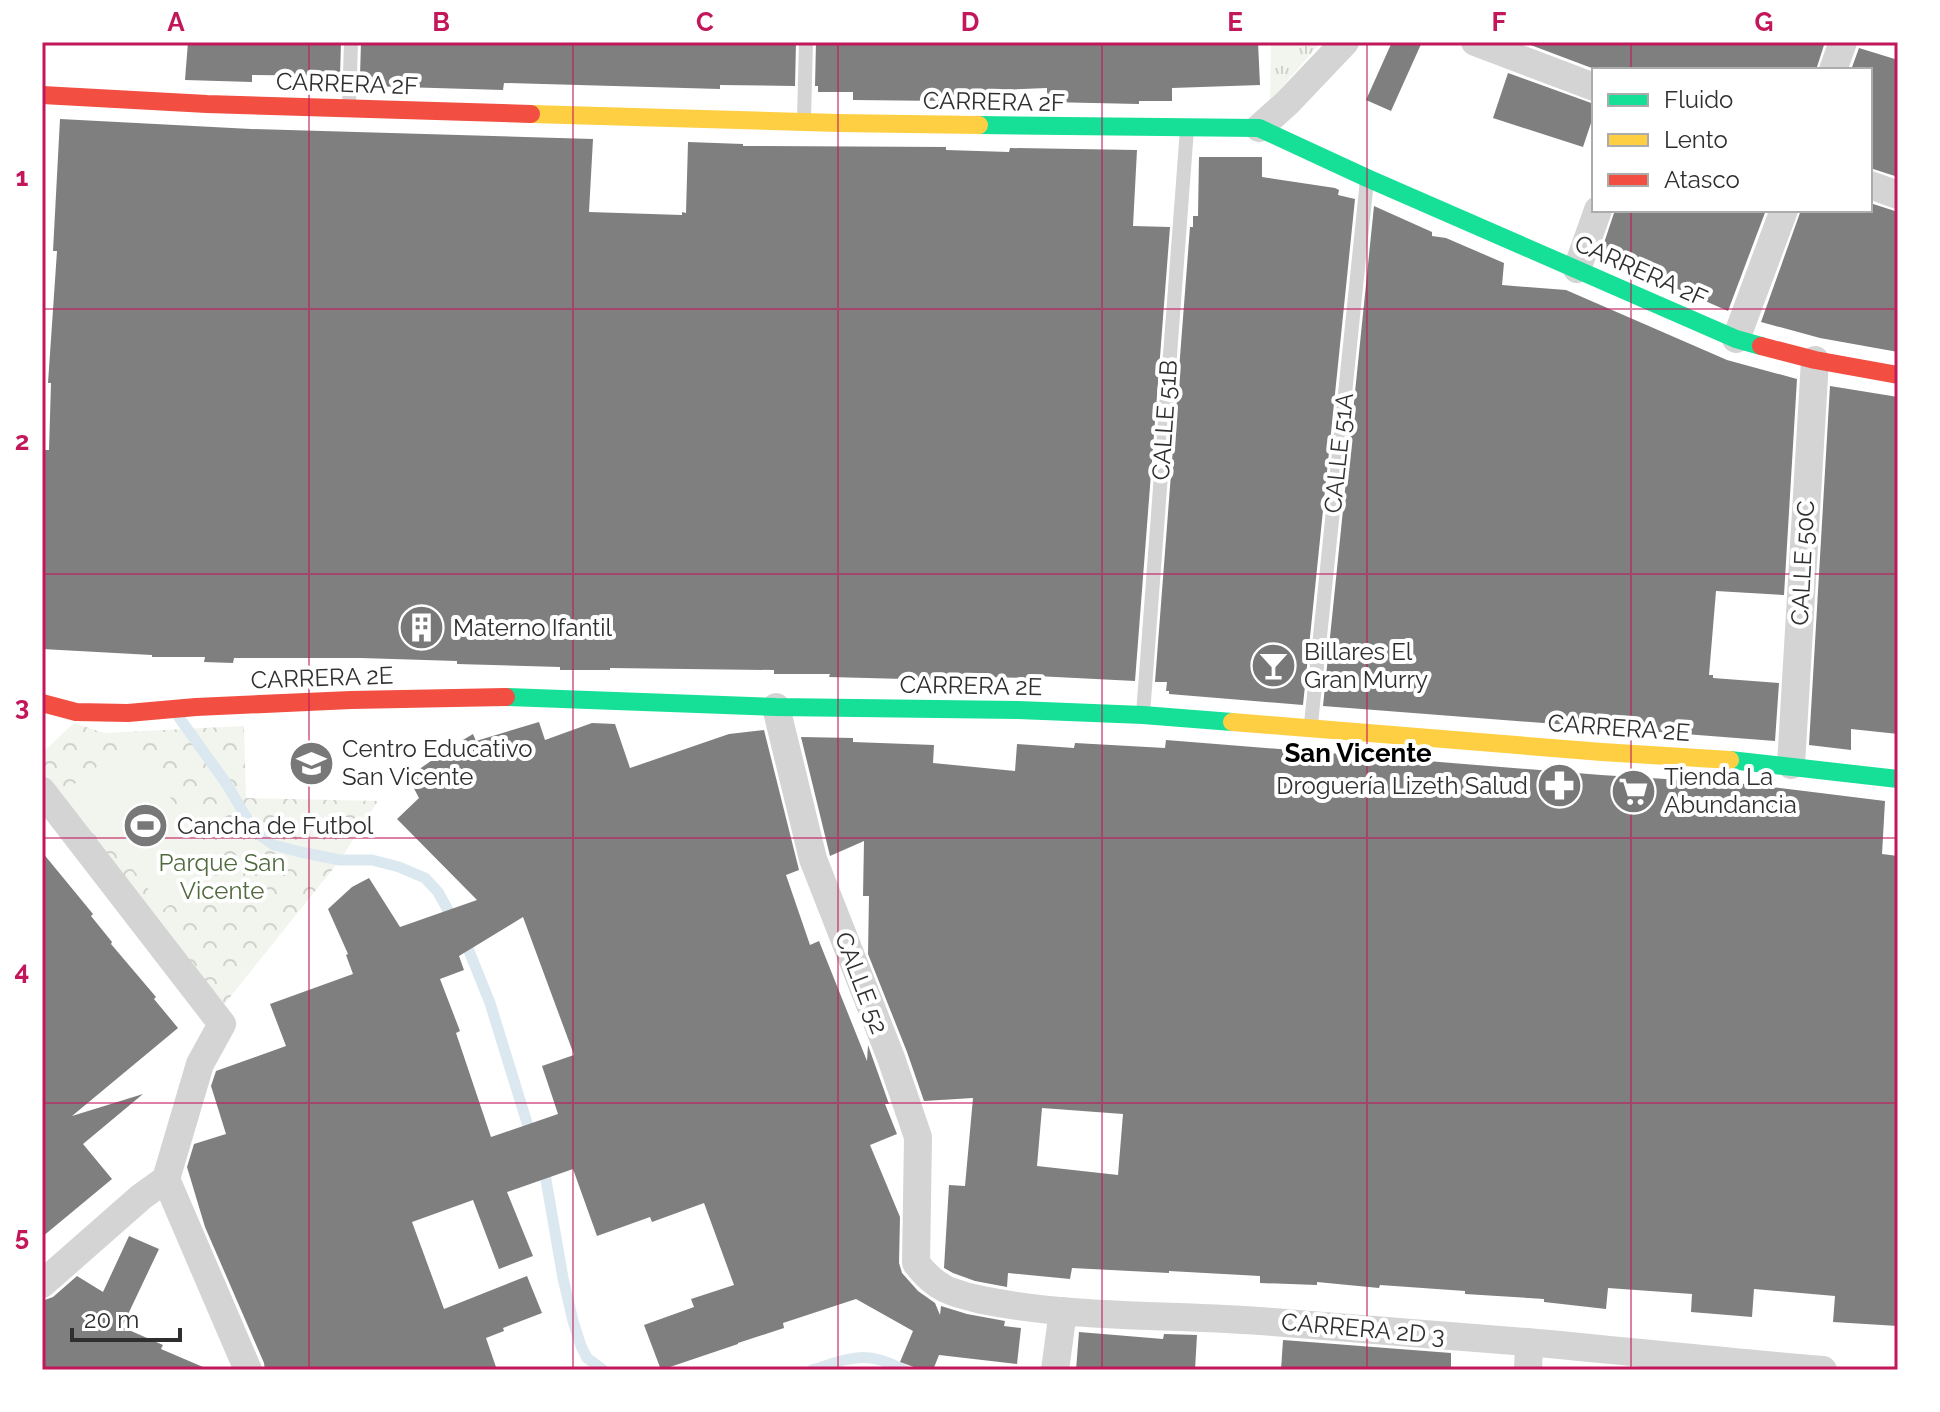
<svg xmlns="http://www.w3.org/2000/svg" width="1940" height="1412" viewBox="0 0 1940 1412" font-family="Raleway,sans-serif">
<defs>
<pattern id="grass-tufts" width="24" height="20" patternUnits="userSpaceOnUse" patternTransform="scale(2)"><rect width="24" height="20" fill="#f1f5ed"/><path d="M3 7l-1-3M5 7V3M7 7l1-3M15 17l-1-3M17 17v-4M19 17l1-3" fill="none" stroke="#cfd2cc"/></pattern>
<pattern id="park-crowns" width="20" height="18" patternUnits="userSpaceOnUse" patternTransform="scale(2)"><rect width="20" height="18" fill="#f1f5ed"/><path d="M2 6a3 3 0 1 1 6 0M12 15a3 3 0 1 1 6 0" fill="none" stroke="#cfd2cc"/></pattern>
</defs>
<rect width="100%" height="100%" fill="#fff"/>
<path fill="url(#grass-tufts)" d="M1271 42H1321L1270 101Z"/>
<path fill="url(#park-crowns)" d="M74 723 104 733 244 726 246 798 378 801 340 860 222 1007 42 781V753Z"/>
<path fill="#f1f5ed" d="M128 743 222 864 164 909 69 788Z"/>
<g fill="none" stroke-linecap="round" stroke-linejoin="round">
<g stroke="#dbe8f0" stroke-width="11">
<path d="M178 716 226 783 255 832 274 845 300 852 340 860H372L399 867 425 878 438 892 454 921"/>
<path d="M463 936 490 1003 532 1139"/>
<path d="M542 1167 546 1180 563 1278 573 1321 581 1346 587 1358 603 1370"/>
<path d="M812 1370C851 1358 866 1349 904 1370"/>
</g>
</g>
<g fill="#7f7f7f" fill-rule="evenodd">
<path d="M188 42H341L340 76 252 75V82L185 80Z"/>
<path d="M361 42H796L795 86 720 85V89L504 83 503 90 367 86V76H360Z"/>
<path d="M816 42H1258L1260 85 1172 88V101H1139V104L1047 102V88L977 91V95H947L946 101 853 100V92H818V86H815Z"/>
<path d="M1392 42H1422L1391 111 1366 100Z"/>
<path d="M1523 42H1825L1816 70H1597Z"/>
<path d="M1859 48 1898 60V177L1870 168V70H1851Z"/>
<path d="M1508 73 1594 104V114L1583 147 1493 118Z"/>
<path d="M60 119 251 129 593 139 589 212 682 215V212L686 213 688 142 743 144V146L946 147V150L1009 152 1010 148 1137 150 1133 226 1170 227 1135 681 1036 676V678L979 677V682L943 680 829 677 830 674H774V670L610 668V670H560V667L457 664V661L361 658H234L233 663 204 662 205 657H152V655L42 649V516H44V450H49L51 383H48L57 251H53Z"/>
<path d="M1199 157H1262V177L1335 188 1339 190 1338 195 1355 199 1303 705 1169 694V691H1166L1167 682H1155L1190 227H1193V216H1198Z"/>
<path d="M1870 203 1898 212V352L1820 338 1761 322 1801 210H1870Z"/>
<path d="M1374 206 1432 232V236L1446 238 1504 263 1502 285 1566 290 1727 360 1797 379 1784 595 1716 591 1709 675H1713V678L1779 683 1775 741 1323 706Z"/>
<path d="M1615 210H1766L1728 311 1600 255Z"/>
<path d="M1830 386 1898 397V734L1851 729V750L1809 745Z"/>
<path d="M539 722 545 740 592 723 615 724 630 768 729 734 764 730 799 870 786 875 810 945 819 941 867 1061 868 1045 889 1104H885L897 1134 870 1145 900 1217 899 1263 902 1273 918 1291 935 1303 940 1315 941 1306 967 1314 1005 1321 1004 1326 1021 1328 1017 1364 939 1355 933 1370H922L900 1362 913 1331 856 1299 783 1323 784 1328 738 1343V1344L661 1370 644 1325 694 1307 691 1299 734 1285 704 1203 652 1222 650 1217 597 1236 573 1169 507 1192 533 1256 499 1269 473 1200 412 1222 444 1309 527 1276 542 1313 503 1328 504 1331 486 1338 497 1370H265L264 1363 205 1227 187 1167 194 1144 226 1134 211 1086 216 1071 286 1046 270 1004 353 974 346 955 348 954 328 909 352 887 369 878 400 927 477 900 397 819 419 798 408 777 451 747 473 734 476 741ZM523 917 574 1055 542 1066 558 1114 491 1137 456 1033 460 1031 440 979 464 970 459 956Z"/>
<path d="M801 737 853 738V742L934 745 933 763 1015 771 1017 744 1074 748 1075 743 1165 748 1166 740 1601 775 1747 784 1885 801 1882 854 1898 856V1326L1833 1322 1835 1296 1754 1289 1752 1317 1691 1312 1692 1294 1608 1288 1606 1309 1544 1302V1299L1465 1294V1291L1380 1285 1379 1288 1317 1282V1285L1260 1283V1276L1169 1271V1273L1072 1268 1070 1279 1008 1273 1007 1287 975 1281 953 1273 944 1268 949 1185 965 1186 973 1098 924 1101 907 1052 868 954 869 896H863L864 841 830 856ZM1042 1108 1123 1114 1118 1175 1037 1166Z"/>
<path d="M42 852 93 914 91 916 112 942 111 944 156 997 154 999 178 1028 72 1116 143 1094 83 1144 112 1179 42 1237Z"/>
<path d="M129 1236 159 1249 122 1327 163 1345 161 1349 210 1370H42V1301L53 1297 77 1276 103 1292Z"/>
<path d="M1079 1332 1163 1339 1164 1334 1197 1335 1195 1370H1076Z"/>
<path d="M1283 1340 1451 1353V1370H1281Z"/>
</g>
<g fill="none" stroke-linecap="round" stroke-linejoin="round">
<g stroke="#d4d4d4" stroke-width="14">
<path d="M349 106 351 42"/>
<path d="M804 118 806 42"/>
<path d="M1143 714 1187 129"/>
<path d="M1311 724 1367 180"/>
</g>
<g stroke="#d4d4d4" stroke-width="28">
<path d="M1475 42 1594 87"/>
<path d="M1833 70 1843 42"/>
<path d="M1259 128 1287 103 1345 42"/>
<path d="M1870 185 1898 195"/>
<path d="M1577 269 1598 210"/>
<path d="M1736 339 1784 210"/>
<path d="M776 707 813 859 891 1058 918 1137 916 1263C936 1289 951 1293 982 1300 1077 1319 1176 1314 1273 1322 1357 1329 1442 1335 1527 1342 1626 1351 1724 1362 1823 1370"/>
<path d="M1791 765 1815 360"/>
<path d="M42 791 222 1024 200 1064 166 1179 141 1197 42 1284"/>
<path d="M166 1179 248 1370"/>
<path d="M1055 1370 1063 1311"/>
<path d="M1528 1370 1529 1343"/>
</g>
<g stroke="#16e098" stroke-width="18">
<path d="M979 125 1259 128 1367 178 1736 339 1761 346"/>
<path d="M506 697 776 707 1018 710 1143 715 1232 722"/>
<path d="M1730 760 1898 779"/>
</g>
<g stroke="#ffcf43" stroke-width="18">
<path d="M531 114 838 123 979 125"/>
<path d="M1232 722 1602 752 1730 760"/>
</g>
<g stroke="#f24e42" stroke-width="18">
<path d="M42 95 207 104 531 114"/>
<path d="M1761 346 1815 360 1898 375"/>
<path d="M42 703 76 712 128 713 196 707 351 700 506 697"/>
</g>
</g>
<path fill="none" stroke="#c2185b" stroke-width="2" stroke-opacity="0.55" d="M309 42V1370M573 42V1370M838 42V1370M1102 42V1370M1367 42V1370M1631 42V70M1631 210V1370M42 309H1898M42 574H1898M42 838H1898M42 1103H1898"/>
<defs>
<symbol id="building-disc" viewBox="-11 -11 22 22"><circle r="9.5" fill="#787878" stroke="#fff"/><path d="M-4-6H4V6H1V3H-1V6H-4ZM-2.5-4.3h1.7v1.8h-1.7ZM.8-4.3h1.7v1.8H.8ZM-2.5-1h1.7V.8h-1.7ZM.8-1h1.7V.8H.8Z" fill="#fff"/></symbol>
<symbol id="bar-disc" viewBox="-11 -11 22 22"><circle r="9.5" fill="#787878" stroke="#fff"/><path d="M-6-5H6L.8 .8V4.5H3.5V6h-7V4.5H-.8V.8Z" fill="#fff"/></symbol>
<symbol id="school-disc" viewBox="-11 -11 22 22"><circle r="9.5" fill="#787878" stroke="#fff"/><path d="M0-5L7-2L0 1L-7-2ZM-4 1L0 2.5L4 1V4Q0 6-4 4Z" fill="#fff"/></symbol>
<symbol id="pharmacy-disc" viewBox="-11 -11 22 22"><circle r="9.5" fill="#787878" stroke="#fff"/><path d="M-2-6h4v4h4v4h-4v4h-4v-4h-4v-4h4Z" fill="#fff"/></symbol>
<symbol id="supermarket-disc" viewBox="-11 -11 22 22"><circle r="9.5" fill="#787878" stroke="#fff"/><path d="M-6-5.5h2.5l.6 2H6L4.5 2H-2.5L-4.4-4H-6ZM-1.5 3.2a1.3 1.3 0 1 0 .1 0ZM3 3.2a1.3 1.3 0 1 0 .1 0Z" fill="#fff"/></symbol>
<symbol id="stadium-disc" viewBox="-11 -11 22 22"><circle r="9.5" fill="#787878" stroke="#fff"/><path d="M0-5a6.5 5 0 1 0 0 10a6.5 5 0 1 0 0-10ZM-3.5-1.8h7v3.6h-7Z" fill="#fff"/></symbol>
</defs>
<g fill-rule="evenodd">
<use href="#building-disc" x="396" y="602" width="51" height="51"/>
<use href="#bar-disc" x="1248" y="640" width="51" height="51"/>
<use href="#school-disc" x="286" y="738" width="51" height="51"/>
<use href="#pharmacy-disc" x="1534" y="760" width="51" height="51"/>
<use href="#supermarket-disc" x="1608" y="766" width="51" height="51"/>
<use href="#stadium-disc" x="120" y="800" width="51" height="51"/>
</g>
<g text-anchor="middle" stroke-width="8" stroke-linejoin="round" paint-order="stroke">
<g font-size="24" fill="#2f2f2f" stroke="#fff">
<text transform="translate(347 84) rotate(2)" y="8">CARRERA 2F</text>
<text transform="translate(994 102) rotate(1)" y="8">CARRERA 2F</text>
<text transform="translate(1641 271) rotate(24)" y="8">CARRERA 2F</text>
<text transform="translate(1165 420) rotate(-86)" y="8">CALLE 51B</text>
<text transform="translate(1339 453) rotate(-84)" y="8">CALLE 51A</text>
<text transform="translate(1803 563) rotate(-87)" y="8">CALLE 50C</text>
<text transform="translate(322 678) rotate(-2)" y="8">CARRERA 2E</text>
<text transform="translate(971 686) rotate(1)" y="8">CARRERA 2E</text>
<text transform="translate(1619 728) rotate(4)" y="8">CARRERA 2E</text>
<text transform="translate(861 983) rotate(69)" y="8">CALLE 52</text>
<text transform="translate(1363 1329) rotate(5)" y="8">CARRERA 2D 3</text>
</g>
<g font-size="24" fill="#2f2f2f" stroke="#fff" text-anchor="start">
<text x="453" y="636">Materno Ifantil</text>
<text x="1304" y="660">Billares El<tspan x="1304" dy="28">Gran Murry</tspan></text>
<text x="342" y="757">Centro Educativo<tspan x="342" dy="28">San Vicente</tspan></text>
<text x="1664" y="785">Tienda La<tspan x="1664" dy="28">Abundancia</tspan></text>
<text x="1528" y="794" text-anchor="end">Droguería Lizeth Salud</text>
<text x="177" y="834">Cancha de Futbol</text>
</g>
<g font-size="24" fill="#52693f" stroke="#fff">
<text x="222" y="871">Parque San<tspan x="222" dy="28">Vicente</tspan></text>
</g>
<g font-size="26" font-weight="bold" fill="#000" stroke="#fff">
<text x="1358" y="762">San Vicente</text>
</g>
</g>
<rect width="1940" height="1412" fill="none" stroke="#ffffff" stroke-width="88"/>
<rect x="1592" y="68" width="280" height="144" fill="#ffffff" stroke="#acacac" stroke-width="2"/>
<rect x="1608" y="94" width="40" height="12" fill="#16e098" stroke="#acacac" stroke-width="2"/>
<text x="1664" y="108" font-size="24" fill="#2f2f2f">Fluido</text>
<rect x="1608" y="134" width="40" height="12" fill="#ffcf43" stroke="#acacac" stroke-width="2"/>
<text x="1664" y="148" font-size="24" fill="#2f2f2f">Lento</text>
<rect x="1608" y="174" width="40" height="12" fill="#f24e42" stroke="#acacac" stroke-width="2"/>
<text x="1664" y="188" font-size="24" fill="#2f2f2f">Atasco</text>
<path d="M72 1328v12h108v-12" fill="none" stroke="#2f2f2f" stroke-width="4"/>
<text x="84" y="1328" font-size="24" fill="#2f2f2f" stroke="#ffffff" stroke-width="6" paint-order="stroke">20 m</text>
<rect x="44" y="44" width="1852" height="1324" fill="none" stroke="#c2185b" stroke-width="3"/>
<g font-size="26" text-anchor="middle" font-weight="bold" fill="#c2185b">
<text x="176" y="31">A</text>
<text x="441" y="31">B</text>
<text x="705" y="31">C</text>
<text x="970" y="31">D</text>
<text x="1235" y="31">E</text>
<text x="1499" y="31">F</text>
<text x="1764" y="31">G</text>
<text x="22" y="186">1</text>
<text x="22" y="450">2</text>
<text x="22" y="715">3</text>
<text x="22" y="980">4</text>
<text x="22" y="1245">5</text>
</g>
</svg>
